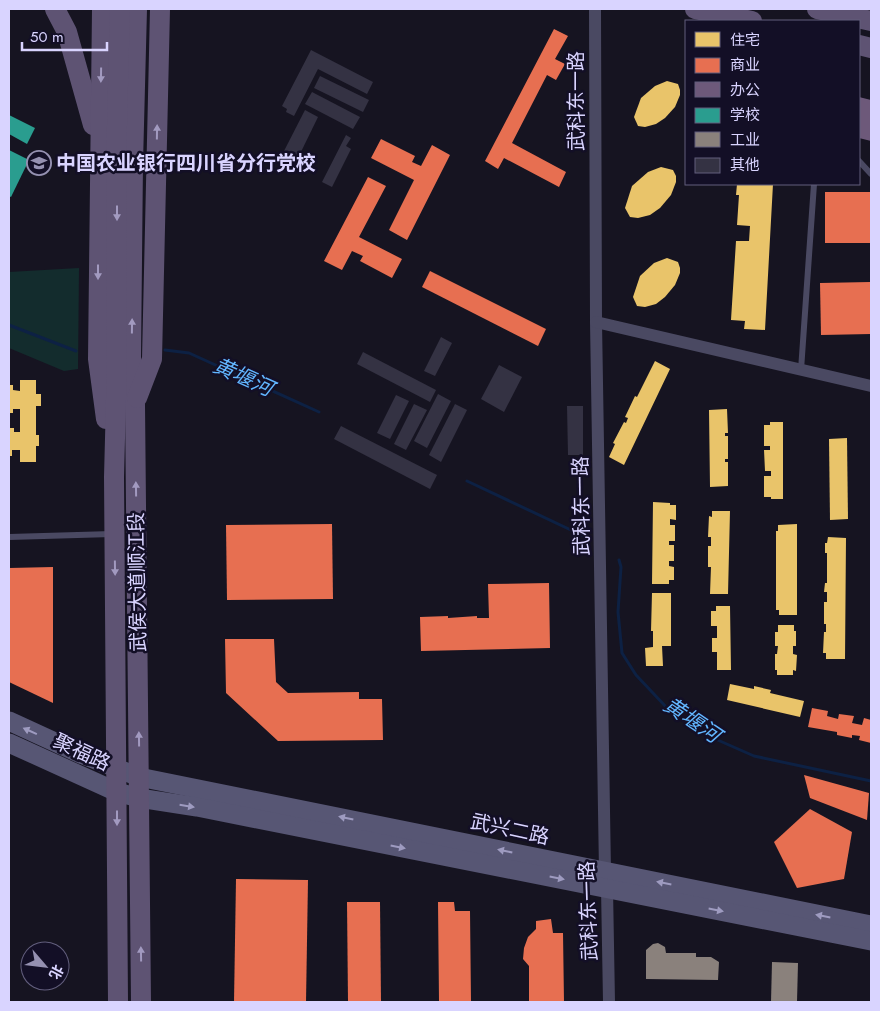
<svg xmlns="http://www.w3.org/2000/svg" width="880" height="1011" viewBox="0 0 880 1011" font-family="Jost,'Noto Sans SC',sans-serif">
<rect width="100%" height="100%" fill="#161421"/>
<path fill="#132c2d" d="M79 268 78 369 64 371 9 348V272Z"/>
<g fill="#e9c46a">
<path d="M667 81 678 84 680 90V95L675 107 665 118 656 124 645 127 638 126 634 117 641 98 655 86Z"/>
<path d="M661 167 673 170 676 176V182L671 195 660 208 650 215 638 218 630 217 625 208 632 186 648 172Z"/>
<path d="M737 184H773L765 330 744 329 745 321 731 320 736 241H749L750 226 737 225 739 195H736Z"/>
<path d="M667 258 678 262 680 268V273L675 285 665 297 656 304 645 307 637 306 633 297 640 276 654 263Z"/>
<path d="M655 361 670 369 624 465 609 457 615 444 613 443 624 422 626 423 628 418 625 417 635 396 637 397Z"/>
<path d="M20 380H36V394H41V406H36V435H39V446H36V462H20V450H12V456H9V428H14V432H20V409H13V413H9V385H13V390L20 391Z"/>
<path d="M727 409 728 433H725V436H728V459H725V462H728V486L710 487 709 410Z"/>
<path d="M770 422H783V499H771V497H764V476H771V471H765L764 450H770V446H764V425H770Z"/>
<path d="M847 438 848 519 830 520 829 439Z"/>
<path d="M653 502 670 503V505H676V520L670 519V525H675V541H669V545H674V561H669V566L674 567V580H669V584H652Z"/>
<path d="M712 511H730L728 594H710L711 567H708V546H711V537H708L709 516 712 517Z"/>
<path d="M797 524V615H779V610H776V531H778V525Z"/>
<path d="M828 537 846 538 845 659H826V653H823L824 632H826V624H824V602H827V592H824L825 583H827V553H825V543H827Z"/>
<path d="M652 593H671V646H662L663 666H646L645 648 653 647V631H651Z"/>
<path d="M716 606H730L731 670H717V652H712V638H717V626H711V611H716Z"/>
<path d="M778 625H794V631H796V646H793V654L797 655 796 671 793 670V675H777V670H775V654H777L778 646H775V632H778Z"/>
<path d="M730 684 754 689V686L771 690 770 693 804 701 800 717 727 700Z"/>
</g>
<g fill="#e76f51">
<path d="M554 29 568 36 555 59 565 64 556 80 547 75 512 143 566 172 559 187 504 158 498 169 485 161Z"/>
<path d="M381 139 415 156 412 162 421 166 432 145 450 155 407 240 389 230 414 180 371 158Z"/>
<path d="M368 177 386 186 359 237 402 259 392 278 360 261 363 256 352 251 342 270 324 261Z"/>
<rect x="825" y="192" width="46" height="51"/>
<path d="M430 271 546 329 538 346 422 287Z"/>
<path d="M870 282 871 334 821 335 820 283Z"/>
<path d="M332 524 333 599 227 600 226 525Z"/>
<path d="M53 567V703L9 682V568Z"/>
<path d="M549 583 550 648 421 651 420 617 448 616V618L477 616V618H489L488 584Z"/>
<path d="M225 639H274L276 682 288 693 359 692V699H382L383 740 278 741 226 693Z"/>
<path d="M812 708 828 711 827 716 838 719 839 714 854 716 852 723 862 725 864 718 871 720V743L859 740 860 736 852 735V738L837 735V732L808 727Z"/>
<path d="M804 775 869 793 867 820 810 798Z"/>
<path d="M810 809 852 832 844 879 797 888 774 842Z"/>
<path d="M236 879 308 880 306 1002H234Z"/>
<path d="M347 902H380L381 1002H348Z"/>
<path d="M438 902H454L455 911H470L471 1002H439Z"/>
<path d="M551 919 553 933H563L564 1002H529V966L523 959 524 948 528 937 536 929V921Z"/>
</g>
<path fill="#6d597a" d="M859 97 871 100V141L859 138Z"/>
<g fill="#2a9d8f">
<path d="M9 115 35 128 27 144 9 134Z"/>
<path d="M9 150 29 160 11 197 9 196Z"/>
</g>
<g fill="#8a817c">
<path d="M658 943 665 947 666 953H696V957H711L719 962 718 980 646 979V950L653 944Z"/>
<path d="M772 962 798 963 797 1002H771Z"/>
</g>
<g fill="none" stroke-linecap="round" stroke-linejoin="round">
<g stroke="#0d2144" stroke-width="3">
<path d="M9 325 76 351"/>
<path d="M165 350 189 353 319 412"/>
<path d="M467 481 590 539"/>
<path d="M619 560 621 567 618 612 622 653 636 675 668 709 704 734 754 756 871 781"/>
</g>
</g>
<g fill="#343243">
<path d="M311 50 373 82 367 94 318 69 294 116 286 112 287 109 282 106Z"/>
<path d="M320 76 369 100 363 112 314 88Z"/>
<path d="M312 92 360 117 353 129 305 104Z"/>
<path d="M305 110 318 117 298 158 284 151Z"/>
<path d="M346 135 351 138 346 146 351 149 332 187 322 182Z"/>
<path d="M441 337 452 343 435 376 424 371Z"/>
<path d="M363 352 436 390 430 402 357 364Z"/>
<path d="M499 365 522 377 504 412 481 399Z"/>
<path d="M438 394 451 401 427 448 414 441Z"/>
<path d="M396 395 409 401 390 439 377 433Z"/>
<path d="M414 404 427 410 406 450 394 444Z"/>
<path d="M455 404 467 410 441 462 429 455Z"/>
<path d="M567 406H583V455H568Z"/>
<path d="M341 426 437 475 430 489 334 439Z"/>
</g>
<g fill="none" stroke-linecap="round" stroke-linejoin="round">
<g stroke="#4a4962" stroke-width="6">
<path d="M859 161 871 174"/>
<path d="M801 370 814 184"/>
<path d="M9 537 112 534"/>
</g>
<g stroke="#4a4962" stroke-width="12">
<path d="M595 9 596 322 605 871 607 888 609 1002"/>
<path d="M596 322 871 386"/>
</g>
<g stroke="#575674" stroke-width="19">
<path d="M9 721 83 755 139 777 871 925"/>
<path d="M9 743 117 792 139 798 197 807 871 941"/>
</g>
<g stroke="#5e5373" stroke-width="20">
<path d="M55 9 67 32 93 125"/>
<path d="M102 9 98 359 106 419"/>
<path d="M137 9 133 163 131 357 135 405 141 1002"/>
<path d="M695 9 752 21"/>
<path d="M817 9 871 21"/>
<path d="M859 45 871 48"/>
<path d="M137 398 152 359 160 9"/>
<path d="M118 1002 114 477 117 361 116 164 120 9"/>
</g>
</g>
<defs><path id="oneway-solid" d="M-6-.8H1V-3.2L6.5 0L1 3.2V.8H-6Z" transform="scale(1.25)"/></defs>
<g fill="#a29ac0">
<use href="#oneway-solid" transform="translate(101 75) rotate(91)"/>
<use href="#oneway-solid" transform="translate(157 132) rotate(-89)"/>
<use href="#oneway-solid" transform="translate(117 213) rotate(90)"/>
<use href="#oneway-solid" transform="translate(98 272) rotate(90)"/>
<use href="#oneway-solid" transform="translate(132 326) rotate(-89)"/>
<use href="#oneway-solid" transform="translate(136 489) rotate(-91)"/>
<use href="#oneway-solid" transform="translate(115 568) rotate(89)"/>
<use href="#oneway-solid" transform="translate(139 739) rotate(-91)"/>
<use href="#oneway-solid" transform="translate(117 818) rotate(90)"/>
<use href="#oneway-solid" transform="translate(141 954) rotate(-91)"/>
</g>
<g fill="#9e9bc0">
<use href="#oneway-solid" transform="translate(30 731) rotate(-156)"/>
<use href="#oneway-solid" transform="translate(187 806) rotate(9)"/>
<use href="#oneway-solid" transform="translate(346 818) rotate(-168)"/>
<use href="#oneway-solid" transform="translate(398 847) rotate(11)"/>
<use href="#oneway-solid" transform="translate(505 851) rotate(-168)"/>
<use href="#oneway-solid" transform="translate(557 878) rotate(11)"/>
<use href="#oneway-solid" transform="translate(664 883) rotate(-169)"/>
<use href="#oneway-solid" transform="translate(716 910) rotate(11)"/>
<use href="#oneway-solid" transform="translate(823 916) rotate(-169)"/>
</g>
<defs>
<symbol id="school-ring" viewBox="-11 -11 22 22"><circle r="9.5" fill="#130f26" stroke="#9591b1" stroke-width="1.5"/><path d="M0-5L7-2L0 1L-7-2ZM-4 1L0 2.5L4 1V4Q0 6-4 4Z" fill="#9591b1"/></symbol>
</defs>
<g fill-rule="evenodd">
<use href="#school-ring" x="25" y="149" width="28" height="28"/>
</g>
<g text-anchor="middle" stroke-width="5" stroke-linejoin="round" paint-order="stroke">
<g font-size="20" fill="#d9d4ff" stroke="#130f26">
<text transform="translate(576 101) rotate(-90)" y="7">武科东一路</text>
<text transform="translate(581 506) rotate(-91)" y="7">武科东一路</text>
<text transform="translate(137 582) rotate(-91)" y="7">武侯大道顺江段</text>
<text transform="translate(82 752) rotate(25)" y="7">聚福路</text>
<text transform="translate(510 829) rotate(12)" y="7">武兴二路</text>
<text transform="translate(588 911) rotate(-92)" y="7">武科东一路</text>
</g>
<g font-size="20" font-weight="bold" fill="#d9d4ff" stroke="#130f26" text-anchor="start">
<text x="56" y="170">中国农业银行四川省分行党校</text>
</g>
<g font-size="21" font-style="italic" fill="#62b6ff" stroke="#130f26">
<text transform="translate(243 377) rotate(24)" y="7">黄堰河</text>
<text transform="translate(692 720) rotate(34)" y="7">黄堰河</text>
</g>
</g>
<rect width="880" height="1011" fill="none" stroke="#d9d4ff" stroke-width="20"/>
<rect x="685" y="20" width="175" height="165" fill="#130f26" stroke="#625e7d"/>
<rect x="695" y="32" width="25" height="15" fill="#e9c46a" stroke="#625e7d"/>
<text x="730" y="45" font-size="15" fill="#d9d4ff">住宅</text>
<rect x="695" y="58" width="25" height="15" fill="#e76f51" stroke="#625e7d"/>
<text x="730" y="70" font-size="15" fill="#d9d4ff">商业</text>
<rect x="695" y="82" width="25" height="15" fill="#6d597a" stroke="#625e7d"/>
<text x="730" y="95" font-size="15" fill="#d9d4ff">办公</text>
<rect x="695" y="108" width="25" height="15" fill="#2a9d8f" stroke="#625e7d"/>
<text x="730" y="120" font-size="15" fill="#d9d4ff">学校</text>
<rect x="695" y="132" width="25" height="15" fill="#8a817c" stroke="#625e7d"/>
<text x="730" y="145" font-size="15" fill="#d9d4ff">工业</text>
<rect x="695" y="158" width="25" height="15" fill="#343243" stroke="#625e7d"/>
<text x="730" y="170" font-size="15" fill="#d9d4ff">其他</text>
<g transform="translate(45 966) rotate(118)"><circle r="24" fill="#130f26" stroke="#625e7d"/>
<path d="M0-4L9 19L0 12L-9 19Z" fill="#9591b1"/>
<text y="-8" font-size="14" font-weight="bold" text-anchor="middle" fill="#d9d4ff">北</text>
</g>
<path d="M22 42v8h85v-8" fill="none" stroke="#d9d4ff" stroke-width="2.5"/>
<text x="30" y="42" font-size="15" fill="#d9d4ff" stroke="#130f26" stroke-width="4" paint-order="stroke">50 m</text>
</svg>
